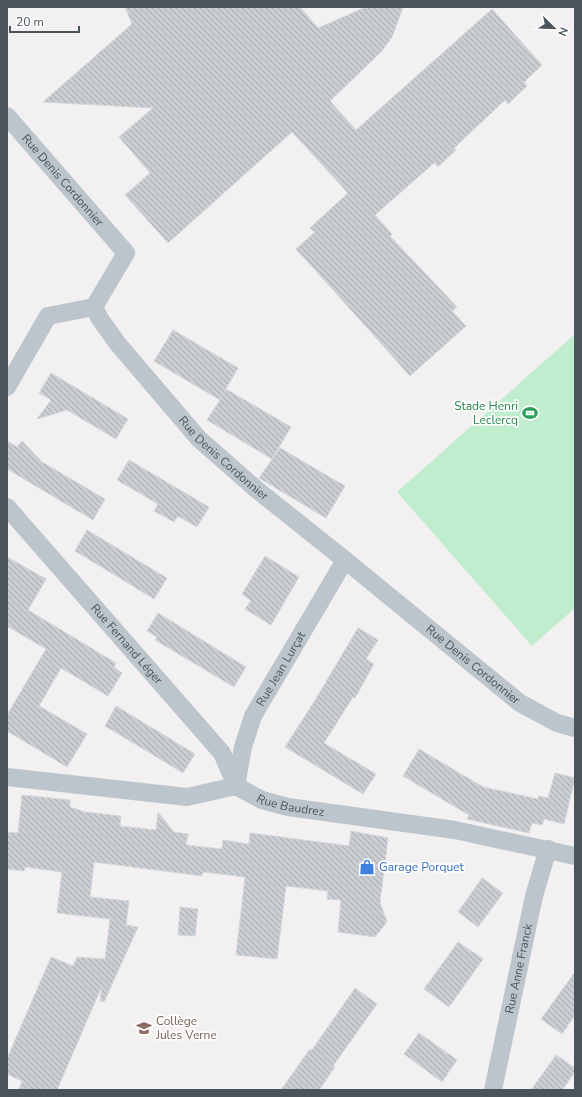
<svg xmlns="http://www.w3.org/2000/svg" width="582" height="1097" viewBox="0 0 582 1097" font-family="'Nunito Sans',sans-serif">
<defs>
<pattern id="building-back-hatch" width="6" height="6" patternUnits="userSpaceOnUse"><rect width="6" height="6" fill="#cacdd2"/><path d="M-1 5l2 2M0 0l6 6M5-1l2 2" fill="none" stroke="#a6a9ae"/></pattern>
</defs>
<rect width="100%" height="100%" fill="#f2f0f0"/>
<path fill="#c1edcf" d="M575 334V608L532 646 397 492Z"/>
<g fill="url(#building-back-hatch)" stroke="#d4d7db">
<path d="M125 7H300L318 28 366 7H403L392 37 382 51 330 101 356 130 492 9 542 65 524 82 527 86 508 104 505 100 454 148 456 150 438 167 434 163 375 215 392 234 390 236 457 307 452 311 466 326 410 376 335 292 296 249 315 232 310 228 348 193 292 132 168 243 125 195 150 173 119 137 153 108 43 102 132 24Z"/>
<path d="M173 330 238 368 220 399 226 389 291 427 272 459 207 420 220 400 154 361Z"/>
<path d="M51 373 128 419 116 439 67 410 37 419 51 400 39 393Z"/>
<path d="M7 441 17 447 22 441 42 462 105 499 93 520 7 469Z"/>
<path d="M280 448 345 486 326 518 259 478Z"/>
<path d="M129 460 209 507 197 527 178 516 174 522 154 511 158 504 117 480Z"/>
<path d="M87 530 167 578 154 599 75 551Z"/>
<path d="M265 556 299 577 271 625 245 609 251 601 242 594Z"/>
<path d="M7 557 46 579 28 610 116 663 114 667 122 673 108 696 61 668 39 706 87 734 67 767 7 731V715L46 649 7 626Z"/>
<path d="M158 613 246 667 234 687 155 640 157 637 147 631Z"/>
<path d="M358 628 378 640 366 659 374 664 355 698 353 697 324 743 376 774 363 794 285 747 314 702Z"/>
<path d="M116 706 195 754 183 773 105 726Z"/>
<path d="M419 749 483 787 538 799 539 796 548 798 555 773 575 778 564 824 544 819 542 825 532 823 529 833 467 819 469 815 403 776Z"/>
<path d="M22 795 70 800V807L85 812 121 816 120 826 156 830 158 812 174 832 188 834 186 845 222 849 223 840 249 844 250 833 349 846 351 831 388 838 380 902 387 922 375 937 338 932 341 900 327 899 328 891 286 886 277 959 236 955 245 877 203 872 202 876 94 862 90 897 129 901 126 925 138 927 104 1002 100 1001 102 986 57 1090H19L22 1081 7 1074V1059L51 957 73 966 77 957 105 959 110 919 57 913 62 872 25 867 24 871 7 869V832L18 833Z"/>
<path d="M482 878 503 893 478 927 458 912Z"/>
<path d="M180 907 198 909 195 936 178 935Z"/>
<path d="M458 942 483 959 449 1007 424 989Z"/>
<path d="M575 972V1015L562 1034 541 1019Z"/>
<path d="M355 988 377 1004 333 1066 335 1067 319 1090H281L310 1049 312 1050Z"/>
<path d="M419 1033 457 1060 442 1082 404 1054Z"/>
<path d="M556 1055 575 1068V1072L562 1090H531Z"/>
</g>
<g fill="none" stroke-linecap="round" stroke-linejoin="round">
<g stroke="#bcc5cc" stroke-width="18">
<path id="s1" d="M7 116 126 253 94 307"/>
<path id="s2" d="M94 307 100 319 118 344 199 439 256 489 345 560 520 703 557 723 575 728"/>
<path d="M7 387 48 316 94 307"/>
<path id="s3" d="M7 507 222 753 236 786"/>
<path id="s4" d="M7 777 187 797 236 786 262 800 288 807 455 830 575 856"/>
<path id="s5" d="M236 786 243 747 253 716 345 560"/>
<path id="s6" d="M493 1090 534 896 548 849"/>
</g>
</g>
<defs>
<symbol id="stadium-bare" viewBox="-9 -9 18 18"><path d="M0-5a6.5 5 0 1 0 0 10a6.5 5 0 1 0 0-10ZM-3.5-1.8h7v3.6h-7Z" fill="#2e9e5b" stroke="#fff" stroke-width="2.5" paint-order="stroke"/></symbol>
<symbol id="shop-bare" viewBox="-9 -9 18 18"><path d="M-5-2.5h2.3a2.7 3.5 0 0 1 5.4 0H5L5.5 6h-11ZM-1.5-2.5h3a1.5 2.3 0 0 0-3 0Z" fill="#3f7fe0" stroke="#fff" stroke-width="2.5" paint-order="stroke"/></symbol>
<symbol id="school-bare" viewBox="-9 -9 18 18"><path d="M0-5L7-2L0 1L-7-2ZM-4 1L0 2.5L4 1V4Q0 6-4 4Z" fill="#8d6e63" stroke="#fff" stroke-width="2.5" paint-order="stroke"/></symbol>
</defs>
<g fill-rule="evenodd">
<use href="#stadium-bare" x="519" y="402" width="22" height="22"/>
<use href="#shop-bare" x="356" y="856" width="22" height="22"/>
<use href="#school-bare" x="133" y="1017" width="22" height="22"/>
</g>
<g text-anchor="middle" stroke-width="3.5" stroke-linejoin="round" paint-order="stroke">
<g font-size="12" fill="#49545c" stroke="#fff">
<text dy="4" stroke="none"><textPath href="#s1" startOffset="85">Rue Denis Cordonnier</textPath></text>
<text dy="4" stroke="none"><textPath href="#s2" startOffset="200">Rue Denis Cordonnier</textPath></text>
<text dy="4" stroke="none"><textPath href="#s3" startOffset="182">Rue Fernand Léger</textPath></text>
<text dy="4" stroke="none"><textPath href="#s2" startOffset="524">Rue Denis Cordonnier</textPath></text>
<text dy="4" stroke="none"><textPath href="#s5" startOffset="127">Rue Jean Lurçat</textPath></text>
<text dy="4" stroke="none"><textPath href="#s4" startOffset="290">Rue Baudrez</textPath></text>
<text dy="4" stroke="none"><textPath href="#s6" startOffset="124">Rue Anne Franck</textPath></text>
</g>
<g font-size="12" fill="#27864d" stroke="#fff" text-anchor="end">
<text x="518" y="410">Stade Henri<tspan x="518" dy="14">Leclercq</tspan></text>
</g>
<g font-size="12" fill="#366cbe" stroke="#fff" text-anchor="start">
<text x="379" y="871">Garage Porquet</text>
</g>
<g font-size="12" fill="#785e54" stroke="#fff" text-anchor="start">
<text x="156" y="1025">Collège<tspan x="156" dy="14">Jules Verne</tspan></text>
</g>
</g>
<rect width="582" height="1097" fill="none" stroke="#49545c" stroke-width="16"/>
<g transform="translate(554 28) rotate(113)" stroke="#ffffff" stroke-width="3" paint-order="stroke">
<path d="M0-3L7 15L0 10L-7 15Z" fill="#49545c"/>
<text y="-6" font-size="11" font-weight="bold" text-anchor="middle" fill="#49545c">N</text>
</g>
<path d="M10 26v6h69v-6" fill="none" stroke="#49545c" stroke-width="2"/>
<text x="16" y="26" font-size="12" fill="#49545c" stroke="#ffffff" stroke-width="3" paint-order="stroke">20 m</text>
</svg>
